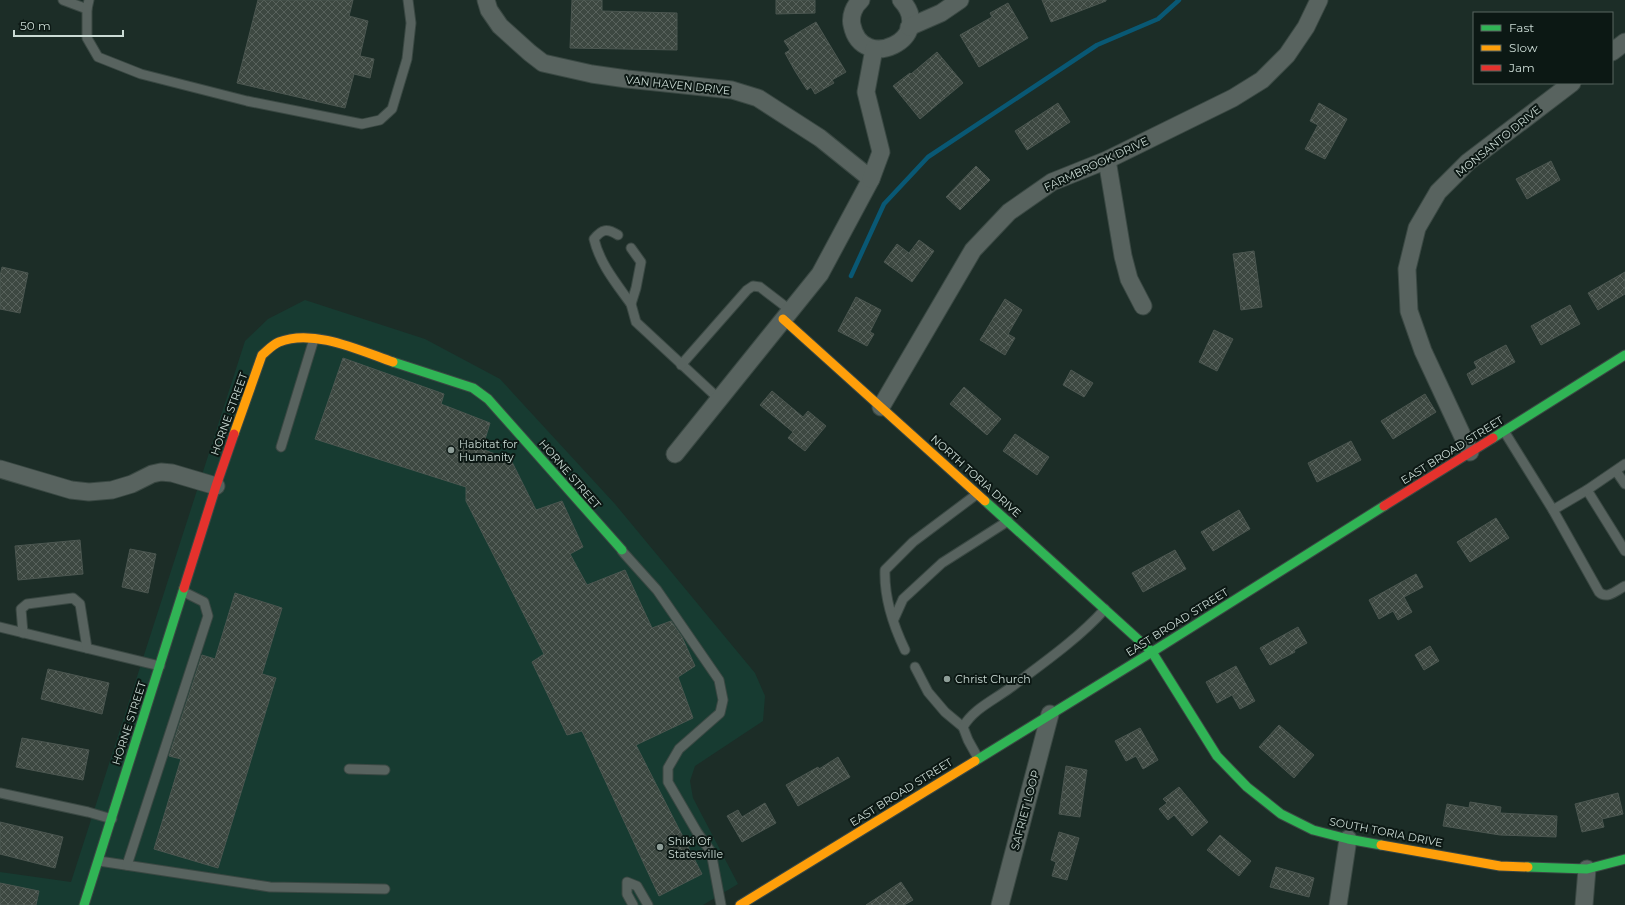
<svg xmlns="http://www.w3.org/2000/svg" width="1625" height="905" viewBox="0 0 1625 905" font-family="Montserrat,sans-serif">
<defs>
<pattern id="building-cross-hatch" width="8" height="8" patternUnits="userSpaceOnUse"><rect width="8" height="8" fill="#3d4841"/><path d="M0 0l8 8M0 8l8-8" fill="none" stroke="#58625c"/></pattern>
</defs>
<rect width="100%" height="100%" fill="#1c2d27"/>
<path fill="#173b31" d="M305 300 425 339 500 379 615 504 755 673 765 696 763 721 695 766 690 781 693 798 738 884 703 905H0V872L71 882 245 341 268 319Z"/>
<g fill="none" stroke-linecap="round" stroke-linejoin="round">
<path stroke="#095874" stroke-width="4.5" d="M851 276 884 204 928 157 1097 45 1158 19 1179 0"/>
</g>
<g fill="url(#building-cross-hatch)" stroke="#4b5650">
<path d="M258 0H353L349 16 368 21 360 56 374 59 370 78 354 74 345 108 237 83Z"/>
<path d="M572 0H602V11L677 13V50L570 48Z"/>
<path d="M776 0H815V13L776 14Z"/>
<path d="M1042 0H1106V1L1051 22Z"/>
<path d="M1008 3 1028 38 979 67 960 35 992 17 990 13Z"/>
<path d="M816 22 846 72 832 80 834 83 815 94 811 87 807 90 795 71 785 53 790 50 784 41Z"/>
<path d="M937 52 963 83 920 119 893 86 910 73 911 74Z"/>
<path d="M1058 103 1070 122 1027 150 1015 131Z"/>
<path d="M1319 103 1347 119 1325 159 1305 149 1318 125 1310 121Z"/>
<path d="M1551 161 1560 180 1527 199 1516 179Z"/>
<path d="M976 166 990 180 960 210 946 197Z"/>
<path d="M919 240 934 251 912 282 884 262 897 244 909 253Z"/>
<path d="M1254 251 1262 307 1241 310 1233 254Z"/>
<path d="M2 267 28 273 20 313 0 309V276Z"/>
<path d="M1625 272V294L1598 310 1588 293Z"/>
<path d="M856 297 881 310 870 332 874 334 867 346 838 331Z"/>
<path d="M1005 299 1022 310 1008 334 1015 338 1005 355 980 340Z"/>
<path d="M1570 305 1580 324 1541 345 1531 326Z"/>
<path d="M1214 330 1233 339 1217 371 1199 362Z"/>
<path d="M1506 345 1515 362 1472 385 1467 374 1477 368 1474 362Z"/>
<path d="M343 358 444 394 441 404 490 423 482 449 511 460 536 510 562 501 583 547 570 554 587 585 625 570 652 628 671 621 682 637 695 666 678 677 693 718 636 745 702 874 659 896 582 731 567 735 532 662 544 654 466 501V487L315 439Z"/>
<path d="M1071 370 1093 383 1084 397 1063 385Z"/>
<path d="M964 387 1001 419 987 435 950 404Z"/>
<path d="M772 391 803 417 808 411 826 426 805 451 788 438 793 432 760 405Z"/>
<path d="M1425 394 1436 412 1393 439 1381 421Z"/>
<path d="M1015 434 1049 457 1037 475 1003 451Z"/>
<path d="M1351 441 1361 460 1317 482 1308 463Z"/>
<path d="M1239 510 1250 529 1213 551 1201 532Z"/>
<path d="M1496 518 1509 538 1470 562 1457 542Z"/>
<path d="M80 540 83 574 18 580 15 546Z"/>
<path d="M130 549 156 554 148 593 122 587Z"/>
<path d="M1175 550 1186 569 1143 592 1132 573Z"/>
<path d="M1416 574 1423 587 1404 597 1412 612 1398 620 1393 611 1379 619 1369 600Z"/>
<path d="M235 593 282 608 262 674 276 678 218 868 154 849 181 759 169 756 202 655 215 659Z"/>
<path d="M1298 627 1307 643 1294 650 1295 652 1270 665 1260 648Z"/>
<path d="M1430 646 1439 661 1424 670 1415 655Z"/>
<path d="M1236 666 1255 701 1240 709 1232 695 1217 703 1206 682Z"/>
<path d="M48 669 109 683 102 714 41 699Z"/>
<path d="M1279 725 1314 755 1294 778 1259 747Z"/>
<path d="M1140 728 1158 760 1143 769 1136 756 1126 761 1115 741Z"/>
<path d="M22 738 89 750 83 780 16 767Z"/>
<path d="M838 757 850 777 798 806 786 785 818 767 819 769Z"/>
<path d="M1066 766 1087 770 1080 817 1059 814Z"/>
<path d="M1179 787 1208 822 1192 836 1174 815 1168 820 1159 809 1167 803 1163 799Z"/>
<path d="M1618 793 1623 814 1602 819 1604 827 1582 832 1575 804Z"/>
<path d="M1470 802 1501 807 1500 813 1557 816 1556 837 1500 835 1443 826 1447 804 1469 808Z"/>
<path d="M765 803 776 823 742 842 727 816 738 810 742 817Z"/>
<path d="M0 822 63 837 55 868 0 854Z"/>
<path d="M1059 832 1079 838 1067 880 1052 876 1056 862 1051 860Z"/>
<path d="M1220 835 1251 861 1239 876 1207 850Z"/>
<path d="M1276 867 1314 878 1309 897 1270 887Z"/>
<path d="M901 882 913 900 904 905H866Z"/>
<path d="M0 883 39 891 36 905H0Z"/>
</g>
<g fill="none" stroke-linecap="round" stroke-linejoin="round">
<defs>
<g id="lane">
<path d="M63 0 87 9"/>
<path d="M89 0 87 9V38L98 57 141 74 247 101 362 124 380 120 392 109 407 59 411 23 408 0"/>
<path d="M618 235C607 228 602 229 594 239 600 264 616 283 631 304"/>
<path d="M631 248 641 262 636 288 631 304 636 322 719 399"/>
<path d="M681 365 747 290 753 286 760 287 790 310"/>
<path d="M1504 431 1553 510 1587 490 1625 551"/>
<path d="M281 447 314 339"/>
<path d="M1616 471 1625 484"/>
<path d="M1587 490 1625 464"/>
<path d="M1553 510 1599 592C1607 600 1617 590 1625 586"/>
<path d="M622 551 657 590 719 680 723 700 720 713 679 749 668 768V782L697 832 711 852 721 905"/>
<path d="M894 619 903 599 942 563 1008 521"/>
<path d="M0 627 160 666"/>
<path d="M23 633 21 609 27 604 73 598 80 604 87 648"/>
<path d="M905 650C893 625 884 598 885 570L913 542 977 494"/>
<path d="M915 667 928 692 945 712 963 727"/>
<path d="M978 758 968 740 963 727C973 709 994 700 1010 688 1042 664 1078 639 1105 609"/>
<path d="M349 769 385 770"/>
<path d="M0 793 88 812 112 819"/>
<path d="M99 861 270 887 385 889"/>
<path d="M127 865 208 616 204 602 184 592"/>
<path d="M633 905 627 894V882L637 886 648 905"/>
</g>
<g id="street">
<path d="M486 0 489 10 500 26 530 53 543 63 592 74 627 79 732 90 758 98 820 138 871 179 820 274 675 454"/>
<path d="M861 0C854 6 850 16 852 25 862 74 937 38 901 0"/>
<path d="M909 27 941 13 960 0"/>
<path d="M1612 52 1625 42"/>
<path d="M1107 160 1123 256 1129 279 1143 306"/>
<path d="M871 179 881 152 866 92 874 49"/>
<path d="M881 407 973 250 1009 212 1052 182 1107 160 1233 98 1262 80 1287 55 1306 27 1319 0"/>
<path d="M1470 452 1423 351 1409 311 1407 269 1417 228 1438 192 1468 162 1572 83"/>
<path d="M0 469 71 490 89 492 112 490 132 484 152 474 161 472 172 473 216 486"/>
<path d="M1000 905 1050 714"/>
<path d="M1338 905 1348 839"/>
<path d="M1584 905 1587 869"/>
</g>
<g id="fast">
<path d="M393 362 473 388 488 399 622 550"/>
<path d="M1493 438 1625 355"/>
<path d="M985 501 1152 652 1217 756 1247 787 1281 814 1313 830 1348 839 1381 845"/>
<path d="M975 761 1152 652 1384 506"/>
<path d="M1528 867 1587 869 1625 859"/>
<path d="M84 905 184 588"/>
</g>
<g id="slow">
<path d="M783 319 985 501"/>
<path d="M234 434 262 355C268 350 272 345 279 342 313 328 361 351 393 362"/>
<path d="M1381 845 1500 866 1528 867"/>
<path d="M740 905 975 761"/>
</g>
<g id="jam">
<path d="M1384 506 1493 438"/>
<path d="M184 588 216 486 234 434"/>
</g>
</defs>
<use href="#lane" stroke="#3a4843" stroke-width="11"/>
<use href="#street" stroke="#3a4843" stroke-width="19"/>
<use href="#fast" stroke="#3a4843" stroke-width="11"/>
<use href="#slow" stroke="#3a4843" stroke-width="11"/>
<use href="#jam" stroke="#3a4843" stroke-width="11"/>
<use href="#lane" stroke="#58635f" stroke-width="9"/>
<use href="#street" stroke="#58635f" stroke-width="17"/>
<use href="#fast" stroke="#30b455" stroke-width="9"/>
<use href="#slow" stroke="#ff9f0a" stroke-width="9"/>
<use href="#jam" stroke="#e5322d" stroke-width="9"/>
</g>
<g fill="#8e9e98" stroke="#0c1814" stroke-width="1.5">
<circle cx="451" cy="450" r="4"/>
<circle cx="947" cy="679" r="4"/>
<circle cx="660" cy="847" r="4"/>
</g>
<g text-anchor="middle" stroke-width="4" stroke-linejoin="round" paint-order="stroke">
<g font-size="11" fill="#cbdbd5" stroke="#0c1814">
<text transform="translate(678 85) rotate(6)" y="4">VAN HAVEN DRIVE</text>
<text transform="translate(1498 141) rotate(-39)" y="4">MONSANTO DRIVE</text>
<text transform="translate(1096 164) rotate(-25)" y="4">FARMBROOK DRIVE</text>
<text transform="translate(229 414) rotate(-70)" y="4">HORNE STREET</text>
<text transform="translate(1452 450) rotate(-32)" y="4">EAST BROAD STREET</text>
<text transform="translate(570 474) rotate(49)" y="4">HORNE STREET</text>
<text transform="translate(976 476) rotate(42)" y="4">NORTH TORIA DRIVE</text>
<text transform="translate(1177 622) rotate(-32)" y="4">EAST BROAD STREET</text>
<text transform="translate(129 723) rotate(-72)" y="4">HORNE STREET</text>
<text transform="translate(901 792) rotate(-32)" y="4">EAST BROAD STREET</text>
<text transform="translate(1025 810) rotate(-75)" y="4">SAFRIET LOOP</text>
<text transform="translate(1386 832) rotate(11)" y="4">SOUTH TORIA DRIVE</text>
</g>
<g font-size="11" fill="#cbdbd5" stroke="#0c1814" text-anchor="start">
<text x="459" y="448">Habitat for<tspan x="459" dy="13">Humanity</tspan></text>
<text x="955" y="683">Christ Church</text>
<text x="668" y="845">Shiki Of<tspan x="668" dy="13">Statesville</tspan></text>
</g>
</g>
<rect x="1473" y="12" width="140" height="72" fill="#0c1814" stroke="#586661"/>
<rect x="1481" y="25" width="20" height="6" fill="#30b455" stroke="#586661"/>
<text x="1509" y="32" font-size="12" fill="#cbdbd5">Fast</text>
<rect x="1481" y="45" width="20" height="6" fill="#ff9f0a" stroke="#586661"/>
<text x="1509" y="52" font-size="12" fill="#cbdbd5">Slow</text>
<rect x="1481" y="65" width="20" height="6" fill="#e5322d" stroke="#586661"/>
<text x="1509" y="72" font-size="12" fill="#cbdbd5">Jam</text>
<path d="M14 30v6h109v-6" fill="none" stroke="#cbdbd5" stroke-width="2"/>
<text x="20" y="30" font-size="12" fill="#cbdbd5" stroke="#0c1814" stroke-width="3" paint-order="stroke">50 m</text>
</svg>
